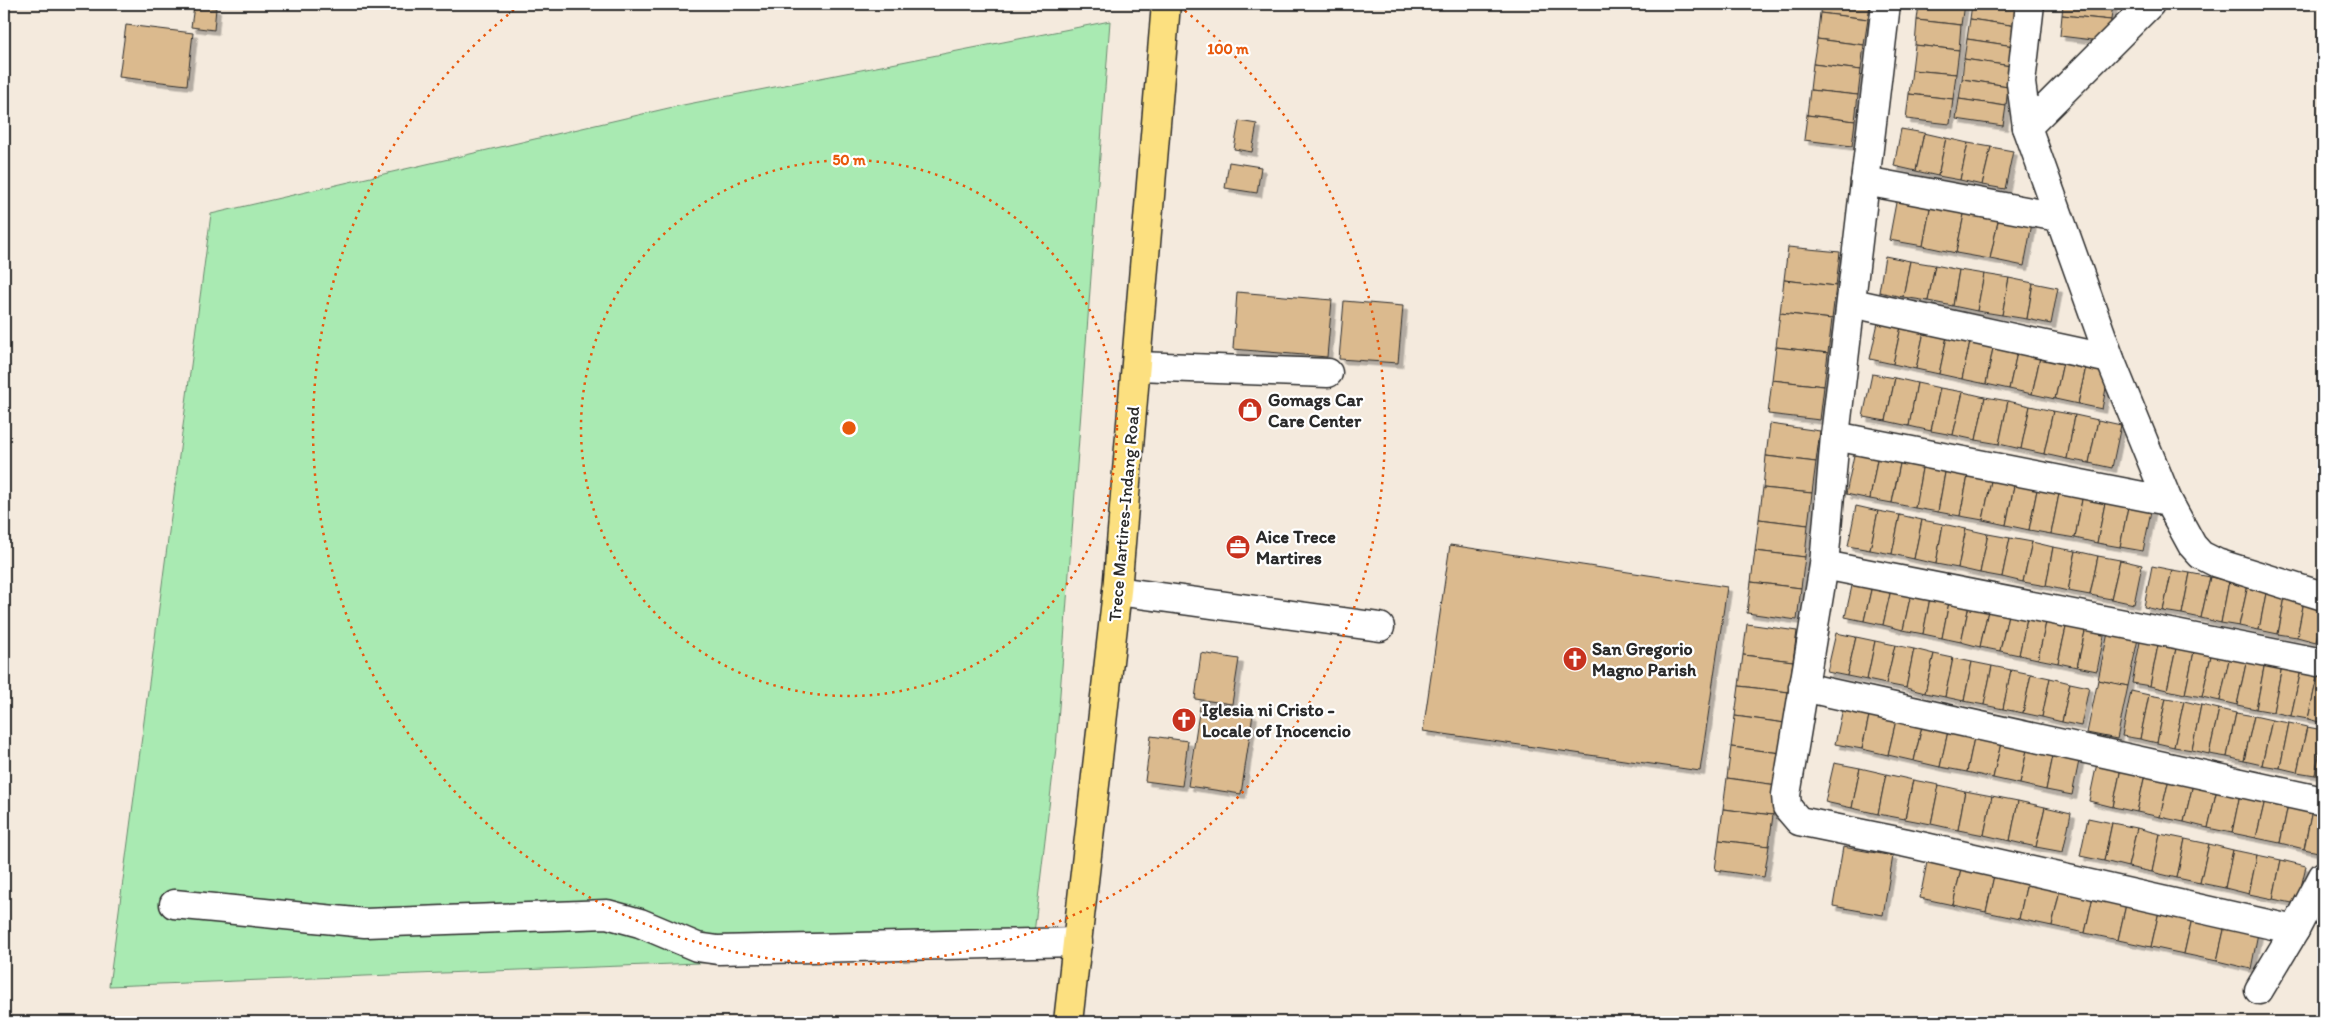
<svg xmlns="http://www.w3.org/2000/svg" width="2327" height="1026" viewBox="0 0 2327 1026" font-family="Itim,sans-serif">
<defs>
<filter id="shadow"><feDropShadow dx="4.5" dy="4.5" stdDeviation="0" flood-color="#0004"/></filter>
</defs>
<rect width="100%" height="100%" fill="#f4eadd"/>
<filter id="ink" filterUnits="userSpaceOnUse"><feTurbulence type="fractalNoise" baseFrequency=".02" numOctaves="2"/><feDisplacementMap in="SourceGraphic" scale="10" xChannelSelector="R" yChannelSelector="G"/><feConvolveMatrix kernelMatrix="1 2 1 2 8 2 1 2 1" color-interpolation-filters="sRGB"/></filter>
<g filter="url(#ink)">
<path fill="#a9eab2" stroke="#6a8a6e" d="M1110 21 1056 748 1032 950 109 986 211 214 673 107Z"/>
<g fill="#dbba8e" stroke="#2b2b2b" filter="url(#shadow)">
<path d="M1821 4H1870L1868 19 1820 13Z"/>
<path d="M1919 4H1964L1961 25 1917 20Z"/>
<path d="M1972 4 2019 6 2017 26 1970 19Z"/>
<path d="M2063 4H2113L2111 20 2062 15Z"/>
<path d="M194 6 216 8 214 30 191 27Z"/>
<path d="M1820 13 1868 19 1864 45 1817 39Z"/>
<path d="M2062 15 2111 20 2109 42 2060 36Z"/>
<path d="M1970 19 2017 26 2014 46 1967 39Z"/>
<path d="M1917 20 1961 25 1959 50 1915 45Z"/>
<path d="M126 25 193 33 187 85 119 77Z"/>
<path d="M1817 39 1864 45 1861 70 1813 64Z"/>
<path d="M1967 39 2014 46 2011 66 1964 59Z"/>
<path d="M1915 45 1959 50 1956 74 1912 70Z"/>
<path d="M1964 59 2011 66 2008 86 1962 79Z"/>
<path d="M1813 64 1861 70 1858 95 1810 90Z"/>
<path d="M1912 70 1956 74 1953 99 1909 94Z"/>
<path d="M1962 79 2008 86 2006 106 1959 99Z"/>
<path d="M1810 90 1858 95 1855 121 1807 115Z"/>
<path d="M1909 94 1953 99 1950 124 1906 119Z"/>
<path d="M1959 99 2006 106 2003 126 1956 119Z"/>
<path d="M1807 115 1855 121 1852 146 1804 140Z"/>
<path d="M1239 121 1257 124 1252 152 1234 149Z"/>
<path d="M1901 129 1924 133 1916 171 1894 166Z"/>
<path d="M1924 133 1946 138 1938 176 1916 171Z"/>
<path d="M1946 138 1968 143 1960 180 1938 176Z"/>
<path d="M1968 143 1991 147 1982 185 1960 180Z"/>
<path d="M1991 147 2013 151 2005 189 1982 185Z"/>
<path d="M1229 162 1261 167 1257 193 1225 188Z"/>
<path d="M1898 192 1932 198 1923 246 1889 240Z"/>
<path d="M1932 198 1966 205 1956 253 1923 246Z"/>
<path d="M1966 205 2000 212 1990 259 1956 253Z"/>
<path d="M2000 212 2033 218 2024 266 1990 259Z"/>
<path d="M1788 247 1840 252 1836 286 1784 280Z"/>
<path d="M1885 256 1910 261 1903 297 1879 292Z"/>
<path d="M1910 261 1935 265 1928 301 1903 297Z"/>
<path d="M1935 265 1959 270 1953 306 1928 301Z"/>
<path d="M1959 270 1984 274 1977 311 1953 306Z"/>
<path d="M1984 274 2009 278 2002 315 1977 311Z"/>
<path d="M2009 278 2033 283 2027 319 2002 315Z"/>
<path d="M1784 280 1836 286 1832 319 1780 313Z"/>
<path d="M2033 283 2058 288 2051 324 2027 319Z"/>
<path d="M1237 292 1332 300 1327 357 1233 349Z"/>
<path d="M1344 301 1403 306 1398 363 1339 359Z"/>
<path d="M1780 313 1832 319 1828 353 1776 347Z"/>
<path d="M1879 318 1902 322 1893 364 1870 359Z"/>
<path d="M1902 322 1925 327 1916 369 1893 364Z"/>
<path d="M1925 327 1948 332 1939 374 1916 369Z"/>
<path d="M1948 332 1971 338 1962 379 1939 374Z"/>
<path d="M1971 338 1994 343 1986 384 1962 379Z"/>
<path d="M1994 343 2018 348 2009 389 1986 384Z"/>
<path d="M1776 347 1828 353 1824 386 1772 380Z"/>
<path d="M2018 348 2041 353 2032 394 2009 389Z"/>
<path d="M2041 353 2064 358 2055 399 2032 394Z"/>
<path d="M2064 358 2087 362 2078 404 2055 399Z"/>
<path d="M2087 362 2110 367 2102 409 2078 404Z"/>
<path d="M1872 374 1895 378 1886 421 1863 417Z"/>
<path d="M1895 378 1917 383 1909 426 1886 421Z"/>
<path d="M1772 380 1824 386 1820 420 1768 414Z"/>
<path d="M1917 383 1940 388 1931 431 1909 426Z"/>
<path d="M1940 388 1963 392 1953 435 1931 431Z"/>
<path d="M1963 392 1985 397 1976 440 1953 435Z"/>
<path d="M1985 397 2008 401 1999 444 1976 440Z"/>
<path d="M2008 401 2030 406 2021 449 1999 444Z"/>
<path d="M2030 406 2053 411 2044 454 2021 449Z"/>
<path d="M2053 411 2075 415 2067 459 2044 454Z"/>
<path d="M2075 415 2098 420 2089 463 2067 459Z"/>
<path d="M2098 420 2121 425 2112 468 2089 463Z"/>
<path d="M1770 424 1820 431 1816 462 1766 456Z"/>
<path d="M1855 450 1878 454 1870 499 1846 494Z"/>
<path d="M1878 454 1901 459 1892 503 1870 499Z"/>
<path d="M1766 456 1816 462 1812 493 1763 488Z"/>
<path d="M1901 459 1923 463 1915 508 1892 503Z"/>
<path d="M1923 463 1946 467 1938 512 1915 508Z"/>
<path d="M1946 467 1969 471 1960 516 1938 512Z"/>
<path d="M1969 471 1992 476 1983 520 1960 516Z"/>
<path d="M1992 476 2015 481 2006 525 1983 520Z"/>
<path d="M2015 481 2038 485 2029 530 2006 525Z"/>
<path d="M2038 485 2060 489 2051 534 2029 530Z"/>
<path d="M1763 488 1812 493 1808 525 1759 519Z"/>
<path d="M2060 489 2083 494 2075 538 2051 534Z"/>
<path d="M2083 494 2106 498 2097 543 2075 538Z"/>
<path d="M2106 498 2129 502 2120 547 2097 543Z"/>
<path d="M2129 502 2152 507 2143 551 2120 547Z"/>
<path d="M1856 506 1878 511 1870 550 1848 546Z"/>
<path d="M1878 511 1900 515 1892 554 1870 550Z"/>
<path d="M1900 515 1922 520 1914 559 1892 554Z"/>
<path d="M1759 519 1808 525 1805 557 1755 551Z"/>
<path d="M1922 520 1943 524 1936 564 1914 559Z"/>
<path d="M1943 524 1966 529 1958 568 1936 564Z"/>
<path d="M1966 529 1988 534 1980 573 1958 568Z"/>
<path d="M1988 534 2010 538 2002 577 1980 573Z"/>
<path d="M2010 538 2032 542 2023 582 2002 577Z"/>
<path d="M2032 542 2053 547 2046 586 2023 582Z"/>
<path d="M1450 545 1727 587 1700 771 1423 731Z"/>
<path d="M2053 547 2076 551 2068 591 2046 586Z"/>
<path d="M1755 551 1805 557 1801 588 1751 582Z"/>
<path d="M2076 551 2098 556 2090 595 2068 591Z"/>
<path d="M2098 556 2120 560 2111 599 2090 595Z"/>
<path d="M2120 560 2142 565 2134 604 2111 599Z"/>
<path d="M2152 566 2172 570 2163 611 2144 607Z"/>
<path d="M2172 570 2190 573 2182 614 2163 611Z"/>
<path d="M2190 573 2210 577 2201 618 2182 614Z"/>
<path d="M1854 577 1873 581 1864 621 1845 617Z"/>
<path d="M2210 577 2229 581 2221 623 2201 618Z"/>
<path d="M1873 581 1892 585 1883 625 1864 621Z"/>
<path d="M2229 581 2248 585 2239 626 2221 623Z"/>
<path d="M1751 582 1801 588 1797 620 1747 613Z"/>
<path d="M1892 585 1912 589 1903 630 1883 625Z"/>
<path d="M2248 585 2267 588 2259 630 2239 626Z"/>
<path d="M2267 588 2286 592 2278 634 2259 630Z"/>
<path d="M1912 589 1931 593 1923 634 1903 630Z"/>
<path d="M2286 592 2305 596 2297 637 2278 634Z"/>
<path d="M1931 593 1950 597 1942 638 1923 634Z"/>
<path d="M2305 596 2323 605 2316 642 2297 637Z"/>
<path d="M1950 597 1970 601 1961 642 1942 638Z"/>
<path d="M1970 601 1989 606 1980 647 1961 642Z"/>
<path d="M1989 606 2009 610 2000 651 1980 647Z"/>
<path d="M2009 610 2028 614 2019 655 2000 651Z"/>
<path d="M2028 614 2047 618 2038 659 2019 655Z"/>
<path d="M2047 618 2067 623 2058 663 2038 659Z"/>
<path d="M2067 623 2086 627 2077 667 2058 663Z"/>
<path d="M1747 624 1797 631 1793 661 1743 655Z"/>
<path d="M2086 627 2105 631 2097 671 2077 667Z"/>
<path d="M2109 628 2139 634 2128 686 2098 680Z"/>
<path d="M1836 633 1856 637 1847 676 1827 672Z"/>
<path d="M1856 637 1875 641 1867 680 1847 676Z"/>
<path d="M2141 637 2159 640 2150 686 2132 683Z"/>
<path d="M2159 640 2177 644 2167 690 2150 686Z"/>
<path d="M1875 641 1895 645 1886 684 1867 680Z"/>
<path d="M2177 644 2195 647 2185 694 2167 690Z"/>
<path d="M1895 645 1914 649 1906 688 1886 684Z"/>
<path d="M2195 647 2212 651 2202 697 2185 694Z"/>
<path d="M1914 649 1934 654 1925 693 1906 688Z"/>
<path d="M2212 651 2230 655 2220 701 2202 697Z"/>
<path d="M1201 653 1239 659 1232 704 1195 699Z"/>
<path d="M1934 654 1953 658 1945 697 1925 693Z"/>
<path d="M1743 655 1793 661 1789 692 1739 686Z"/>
<path d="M2230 655 2247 659 2237 705 2220 701Z"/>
<path d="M1953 658 1972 662 1964 701 1945 697Z"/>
<path d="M2247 659 2265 662 2256 709 2237 705Z"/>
<path d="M1972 662 1992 666 1984 705 1964 701Z"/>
<path d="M2265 662 2282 666 2273 712 2256 709Z"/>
<path d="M1992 666 2011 670 2003 709 1984 705Z"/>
<path d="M2282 666 2301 670 2291 716 2273 712Z"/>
<path d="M2011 670 2031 674 2023 713 2003 709Z"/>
<path d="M2301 670 2318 673 2308 719 2291 716Z"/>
<path d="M2318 673 2323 674V723L2308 719Z"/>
<path d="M2031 674 2050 678 2042 717 2023 713Z"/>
<path d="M2050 678 2070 683 2062 722 2042 717Z"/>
<path d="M2098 680 2128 686 2117 739 2087 733Z"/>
<path d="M2070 683 2089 687 2081 726 2062 722Z"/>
<path d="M1739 686 1789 692 1785 723 1735 716Z"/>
<path d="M2131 691 2149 695 2140 739 2122 736Z"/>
<path d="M2149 695 2166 698 2157 743 2140 739Z"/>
<path d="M2166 698 2184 701 2174 747 2157 743Z"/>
<path d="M2184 701 2201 705 2192 750 2174 747Z"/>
<path d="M1844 704 1870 711 1862 749 1835 744Z"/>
<path d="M2201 705 2219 709 2209 754 2192 750Z"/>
<path d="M1200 706 1253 714 1241 794 1188 786Z"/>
<path d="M2219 709 2236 713 2227 757 2209 754Z"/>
<path d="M1870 711 1897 716 1888 755 1862 749Z"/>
<path d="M2236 713 2254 716 2244 761 2227 757Z"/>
<path d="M1735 716 1785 723 1781 753 1731 747Z"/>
<path d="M1897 716 1923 722 1914 761 1888 755Z"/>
<path d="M2254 716 2272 720 2262 765 2244 761Z"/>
<path d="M2272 720 2289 723 2280 768 2262 765Z"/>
<path d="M1923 722 1949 727 1940 767 1914 761Z"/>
<path d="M2289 723 2307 727 2297 772 2280 768Z"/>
<path d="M1949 727 1975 733 1967 772 1940 767Z"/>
<path d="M2307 727 2323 730 2315 775 2297 772Z"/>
<path d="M1975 733 2002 739 1993 778 1967 772Z"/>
<path d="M1151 736 1188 741 1182 786 1145 781Z"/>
<path d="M2323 736V777L2315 775Z"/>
<path d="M2002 739 2028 745 2020 784 1993 778Z"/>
<path d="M2028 745 2054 751 2046 790 2020 784Z"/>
<path d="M1731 747 1781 753 1777 785 1727 778Z"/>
<path d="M2054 751 2080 756 2072 795 2046 790Z"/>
<path d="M1834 763 1860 768 1852 808 1825 802Z"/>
<path d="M2097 763 2121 768 2113 807 2089 801Z"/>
<path d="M1860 768 1886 774 1878 814 1852 808Z"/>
<path d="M2121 768 2145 774 2137 812 2113 807Z"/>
<path d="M1886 774 1913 780 1905 819 1878 814Z"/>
<path d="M2145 774 2169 779 2160 817 2137 812Z"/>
<path d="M1727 778 1777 785 1773 815 1723 809Z"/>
<path d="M2169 779 2193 784 2184 822 2160 817Z"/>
<path d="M1913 780 1939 785 1931 824 1905 819Z"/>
<path d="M2193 784 2217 789 2208 828 2184 822Z"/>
<path d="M1939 785 1965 791 1958 830 1931 824Z"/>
<path d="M2217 789 2240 794 2232 833 2208 828Z"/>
<path d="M1965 791 1992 796 1984 835 1958 830Z"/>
<path d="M2240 794 2265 800 2256 838 2232 833Z"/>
<path d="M1992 796 2018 801 2010 841 1984 835Z"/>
<path d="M2265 800 2288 805 2280 843 2256 838Z"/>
<path d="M2018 801 2045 807 2036 847 2010 841Z"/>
<path d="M2288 805 2312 810 2304 849 2280 843Z"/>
<path d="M2045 807 2071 813 2063 852 2036 847Z"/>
<path d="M1723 809 1773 815 1769 846 1719 840Z"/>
<path d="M2312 810 2323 813V853L2304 849Z"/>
<path d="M2088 818 2112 823 2104 861 2080 856Z"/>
<path d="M2112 823 2137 828 2128 867 2104 861Z"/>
<path d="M2137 828 2160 834 2152 872 2128 867Z"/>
<path d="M2160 834 2185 839 2177 878 2152 872Z"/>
<path d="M2185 839 2209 844 2200 883 2177 878Z"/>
<path d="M1719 840 1769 846 1764 877 1715 870Z"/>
<path d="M2209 844 2233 850 2225 888 2200 883Z"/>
<path d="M1843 847 1893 856 1883 915 1833 906Z"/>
<path d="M2233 850 2257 855 2249 894 2225 888Z"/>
<path d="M2257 855 2281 860 2273 899 2249 894Z"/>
<path d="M1928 857 1962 864 1953 905 1920 898Z"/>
<path d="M2281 860 2306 866 2297 904 2273 899Z"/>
<path d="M1962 864 1995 871 1986 912 1953 905Z"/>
<path d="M1995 871 2028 878 2019 919 1986 912Z"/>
<path d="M2028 878 2061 885 2052 926 2019 919Z"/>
<path d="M2061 885 2094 892 2085 933 2052 926Z"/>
<path d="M2094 892 2127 900 2118 940 2085 933Z"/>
<path d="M2127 900 2160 907 2151 947 2118 940Z"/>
<path d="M2160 907 2193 914 2184 954 2151 947Z"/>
<path d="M2193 914 2226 921 2217 961 2184 954Z"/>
<path d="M2226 921 2259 928 2251 969 2217 961Z"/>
</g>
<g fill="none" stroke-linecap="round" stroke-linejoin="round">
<defs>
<g id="minor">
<path d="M1886 4 1835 436 1824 565 1786 795 1787 807 1799 821 1907 843 2295 930"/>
<path d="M2030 4 2021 83 2027 127 2110 359 2168 501 2192 545 2201 555 2217 563 2323 596"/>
<path d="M2027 127 2150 4"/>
<path d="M1865 181 2058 217"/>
<path d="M1852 303 2110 359"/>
<path d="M1137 366 1328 373"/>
<path d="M1835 436 2168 501"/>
<path d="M1824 565 2323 663"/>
<path d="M1117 591 1380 627"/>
<path d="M1803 687 2323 801"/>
<path d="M174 904 365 923 607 914 640 923 697 947 718 950 1078 942"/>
<path d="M2259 990 2295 930 2323 876"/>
</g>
<path id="major" d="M1068 1022 1117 591 1166 4"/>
</defs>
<use href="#minor" stroke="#2b2b2b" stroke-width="31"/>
<use href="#major" stroke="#2b2b2b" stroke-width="31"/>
<use href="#minor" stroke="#fff" stroke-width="28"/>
<use href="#major" stroke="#fce080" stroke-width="28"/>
</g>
</g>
<g fill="none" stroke="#e8590c" stroke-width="2.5" stroke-dasharray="2.5 5">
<circle cx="849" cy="428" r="268"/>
<path d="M1179 6A536 536 0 1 1 519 6"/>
</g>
<defs>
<symbol id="shop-disc" viewBox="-11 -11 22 22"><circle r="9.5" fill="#c8321e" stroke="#fff"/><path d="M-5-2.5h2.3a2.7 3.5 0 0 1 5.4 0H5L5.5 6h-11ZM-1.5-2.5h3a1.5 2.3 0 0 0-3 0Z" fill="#fff"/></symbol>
<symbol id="office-disc" viewBox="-11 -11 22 22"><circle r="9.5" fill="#c8321e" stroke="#fff"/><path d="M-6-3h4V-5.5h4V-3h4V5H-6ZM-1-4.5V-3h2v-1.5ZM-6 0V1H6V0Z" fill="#fff"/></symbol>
<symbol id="church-disc" viewBox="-11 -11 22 22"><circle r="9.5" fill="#c8321e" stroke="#fff"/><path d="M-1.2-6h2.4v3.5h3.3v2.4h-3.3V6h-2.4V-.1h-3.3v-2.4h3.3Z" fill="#fff"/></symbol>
</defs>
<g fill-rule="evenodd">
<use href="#shop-disc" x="1236" y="396" width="28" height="28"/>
<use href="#office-disc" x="1224" y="533" width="28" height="28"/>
<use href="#church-disc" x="1561" y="645" width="28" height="28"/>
<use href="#church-disc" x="1170" y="706" width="28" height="28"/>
</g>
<g text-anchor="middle" stroke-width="4.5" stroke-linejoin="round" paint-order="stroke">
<g font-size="18" font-weight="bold" fill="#2b2b2b" stroke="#fff" text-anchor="start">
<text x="1268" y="406">Gomags Car<tspan x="1268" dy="21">Care Center</tspan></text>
<text x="1256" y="543">Aice Trece<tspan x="1256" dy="21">Martires</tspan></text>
<text x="1592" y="655">San Gregorio<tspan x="1592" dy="21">Magno Parish</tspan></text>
<text x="1202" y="716">Iglesia ni Cristo -<tspan x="1202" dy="21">Locale of Inocencio</tspan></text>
</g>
<g font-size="18" fill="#2b2b2b" stroke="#fff">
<text transform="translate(1124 514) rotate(-85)" y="6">Trece Martires-Indang Road</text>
</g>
</g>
<circle cx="849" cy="428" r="8" fill="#e8590c" stroke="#fff" stroke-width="2.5"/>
<g font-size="15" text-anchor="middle" font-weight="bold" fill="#e8590c" stroke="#fff" stroke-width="4.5" stroke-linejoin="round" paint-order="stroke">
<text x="1228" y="54">100 m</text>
<text x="849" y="165">50 m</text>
</g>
<rect width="2327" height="1026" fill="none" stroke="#fff" stroke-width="20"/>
<rect x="10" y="10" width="2307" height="1006" fill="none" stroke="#2b2b2b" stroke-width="2" filter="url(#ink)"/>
</svg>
